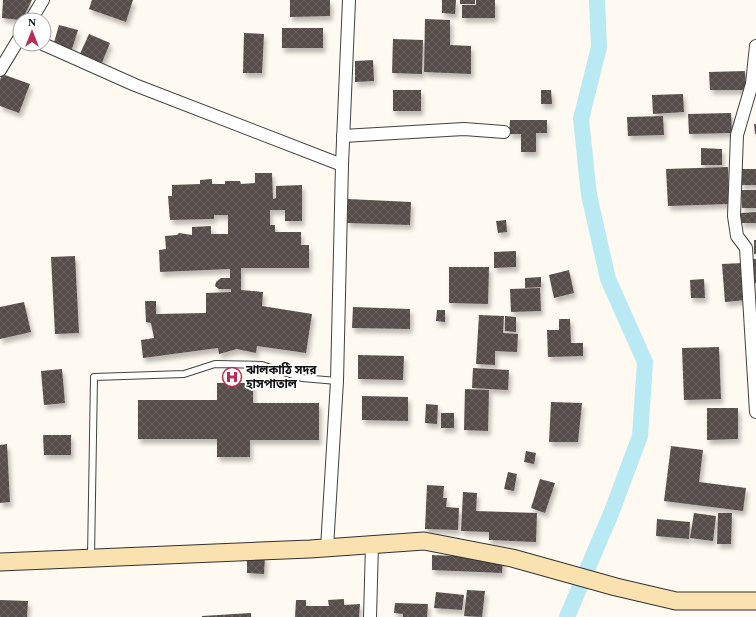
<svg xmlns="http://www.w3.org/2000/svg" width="756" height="617" viewBox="0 0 756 617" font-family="'Times New Roman','Noto Sans Bengali',serif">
<defs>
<pattern id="building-cross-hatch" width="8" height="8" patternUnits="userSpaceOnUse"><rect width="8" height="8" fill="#574e4c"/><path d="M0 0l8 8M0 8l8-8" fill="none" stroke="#6a6361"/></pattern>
<filter id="shadow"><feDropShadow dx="2.5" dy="4.5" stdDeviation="2" flood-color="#0004"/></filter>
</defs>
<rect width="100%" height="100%" fill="#fef9f1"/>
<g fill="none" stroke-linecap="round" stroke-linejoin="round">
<path stroke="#b9eaf3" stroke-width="16" d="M567 617 612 511 640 436 645 362 608 279 589 195 581 119 599 47 597 0"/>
</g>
<g fill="url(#building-cross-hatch)" filter="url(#shadow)">
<path d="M3 0H32L22 20H20L2 18Z"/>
<path d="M92 0H133L126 22 89 9Z"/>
<path d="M290 0H330V16L290 17Z"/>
<path d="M442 0H456L455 14 442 13Z"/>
<rect x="460" y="0" width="15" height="4"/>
<path d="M476 0H495V18H462V5H476Z"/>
<path d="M425 19 450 20V45L471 46V74L424 72Z"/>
<path d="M59 25 78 30 71 52 53 46Z"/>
<rect x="282" y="28" width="41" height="20"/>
<path d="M244 33 264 34 262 73H243Z"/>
<path d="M89 34 110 43 101 65 79 56Z"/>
<path d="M393 39 423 40 422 74 392 73Z"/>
<path d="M373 60 374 81 355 82V61Z"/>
<path d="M745 71 746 90H710L709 72Z"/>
<path d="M2 74 30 84 19 113 0 106V80Z"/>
<rect x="393" y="90" width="28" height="21"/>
<path d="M541 90H551L552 104H541Z"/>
<path d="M683 94 684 112 653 114 652 95Z"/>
<path d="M731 113 732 133 689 134 688 114Z"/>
<path d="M663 116 664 135 628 136 627 117Z"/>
<path d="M510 120H547V133H536V152H521V134H509Z"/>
<path d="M754 124H756V134H755Z"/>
<path d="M701 148 722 149V165H701Z"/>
<path d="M728 167 729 204 668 206 666 169Z"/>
<rect x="741" y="169" width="15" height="16"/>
<path d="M255 173H272L273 199 276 198V186L302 185V221H285V210H270V225H275V232H301V245H309V268H241V290L263 292 262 306 312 314 306 353 257 346 256 353 237 349 219 354 218 348 143 358 141 340 154 338 151 323 146 322 145 301H156V314L206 313V293L231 292V289H219L215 286 216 282 221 278H230V269L160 272 159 250 166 249 165 236 177 235 179 233 192 235V227L211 226V234H228V215H214V219L170 220 168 196H172V185L200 184V180L212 179V184H225V181H240L241 184 255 183Z"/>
<path d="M741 190H756V208H742Z"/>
<path d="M348 199 411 202 410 225 347 223Z"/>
<path d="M756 212V223H741V213Z"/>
<path d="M506 220 507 232 498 233 496 221Z"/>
<rect x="754" y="240" width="2" height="14"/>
<path d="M516 251V267L494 268V252Z"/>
<path d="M75 256 79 333 55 334 51 257Z"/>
<rect x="753" y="259" width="3" height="24"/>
<path d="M743 263 746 300 725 302 722 264Z"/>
<path d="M449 267H489L488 304 449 303Z"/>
<path d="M569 270 574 293 554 298 549 275Z"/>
<path d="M541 277V287L525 288V278Z"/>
<path d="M704 279 705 298H691L690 280Z"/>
<path d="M540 288 541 311 511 312 510 289Z"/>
<path d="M24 302 31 332 0 339V307Z"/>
<path d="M353 307 410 309V329L352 328Z"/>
<path d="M437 310H445V322L436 321Z"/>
<path d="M479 315 504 316 503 333 518 334 517 352 495 351V365L476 364Z"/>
<path d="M505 316 516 317V332L505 331Z"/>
<path d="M559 319H570L571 343H583V356L548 357 547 330H559Z"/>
<path d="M719 347 721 399 684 400 682 348Z"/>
<path d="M358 355 404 356 403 380 358 379Z"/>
<path d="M473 368 509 370 508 390 472 388Z"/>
<path d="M62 369 65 403 44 405 41 371Z"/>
<path d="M217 383H253V403H319V440H250V457H217V439H138V400H217Z"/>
<path d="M465 389 489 390 488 431 464 430Z"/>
<path d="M362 396 408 397V421L362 420Z"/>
<path d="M551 402 582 403 578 442H549Z"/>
<path d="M426 404 438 405 437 424 425 423Z"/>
<path d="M707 408H738V439L707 440Z"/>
<rect x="441" y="413" width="13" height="15"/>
<path d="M43 435H71V455H44Z"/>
<path d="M7 444 10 502 0 503V445Z"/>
<path d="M671 446 703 450 699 482 746 488 743 511 664 501Z"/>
<path d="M526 451 536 453 534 464 524 462Z"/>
<path d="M508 472 517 474 514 491 504 489Z"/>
<path d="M540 479 555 483 545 513 531 508Z"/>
<path d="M427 485 444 486 443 498H447L446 507 459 508 458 530 425 529Z"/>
<path d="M463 492 477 493 476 511 537 513 536 542 489 540V532L461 531Z"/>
<path d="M694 513 716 516 713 541 690 538Z"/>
<path d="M718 513H732L731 544H717Z"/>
<path d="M657 519 690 522 689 539 656 536Z"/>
<path d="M432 555 503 558 502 573 432 570Z"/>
<path d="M247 556H265L264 574 247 573Z"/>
<path d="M467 590 485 591 482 617 464 616Z"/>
<path d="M436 592 464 595 462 610 434 608Z"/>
<path d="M344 599V605L360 604 359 617H295L296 600H306V606H329L328 600Z"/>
<path d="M0 600 28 601 27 617H0Z"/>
<path d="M395 603 428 604 427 617H403V614L394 613Z"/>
<path d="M251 613V617H202V616Z"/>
</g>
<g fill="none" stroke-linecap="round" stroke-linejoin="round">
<defs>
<path id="service" d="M91 557 94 377 184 374 215 364 262 365 302 378 337 381"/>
<g id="minor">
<path d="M31 20 43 0"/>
<path d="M43 44 135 85 342 165 337 381 327 548"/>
<path d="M756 46 752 84 737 135 734 216 737 236 746 248 756 412"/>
<path d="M0 70 20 37"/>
<path d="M343 136 464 129 504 132"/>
<path d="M342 165 349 0"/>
<path d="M370 617 372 545"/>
</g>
<path id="secondary" d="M0 562 310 549 424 541 512 558 616 587 676 601H756"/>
</defs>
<use href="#service" stroke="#424242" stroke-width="8"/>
<use href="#minor" stroke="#424242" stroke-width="14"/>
<use href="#secondary" stroke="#313131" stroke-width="19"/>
<use href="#service" stroke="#fff" stroke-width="6"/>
<use href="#minor" stroke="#fff" stroke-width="12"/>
<use href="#secondary" stroke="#fae2b0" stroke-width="17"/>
</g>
<defs>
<symbol id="hospital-ring" viewBox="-11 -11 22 22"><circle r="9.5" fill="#fff" stroke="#b82e53" stroke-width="1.5"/><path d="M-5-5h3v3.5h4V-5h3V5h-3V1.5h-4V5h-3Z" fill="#b82e53"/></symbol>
</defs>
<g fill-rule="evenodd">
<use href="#hospital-ring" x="221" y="366" width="22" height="22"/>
</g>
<g text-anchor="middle" stroke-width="4" stroke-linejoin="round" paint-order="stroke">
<g font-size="12" font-weight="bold" fill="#0f0f0f" stroke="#fff" text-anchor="start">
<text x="246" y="374">ঝালকাঠি সদর<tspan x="246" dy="14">হাসপাতাল</tspan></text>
</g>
</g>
<g transform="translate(32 32)"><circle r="19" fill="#ffffff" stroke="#9f9f9f"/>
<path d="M0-3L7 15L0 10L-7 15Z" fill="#b82e53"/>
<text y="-6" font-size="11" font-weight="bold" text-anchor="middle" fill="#0f0f0f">N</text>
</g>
</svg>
